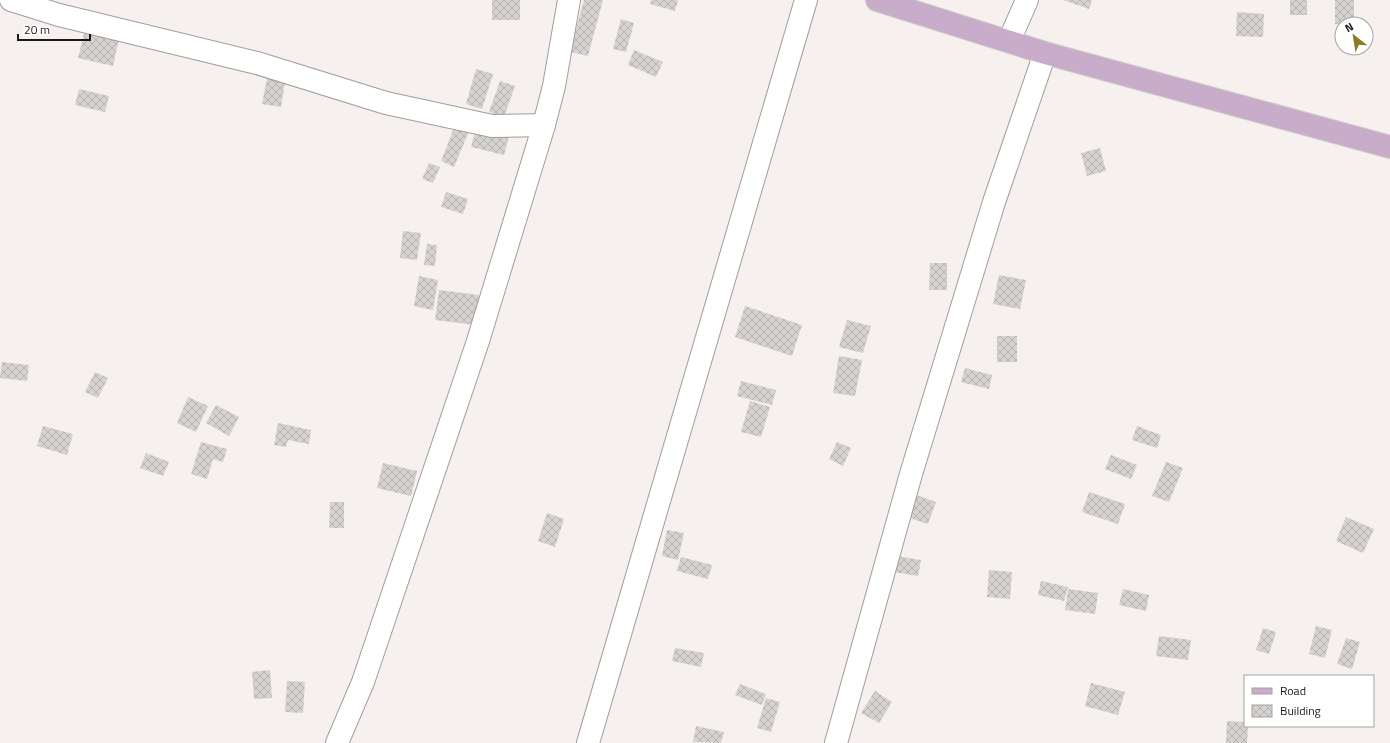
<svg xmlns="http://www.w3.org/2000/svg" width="1390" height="743" viewBox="0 0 1390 743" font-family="'Titillium Web',sans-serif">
<defs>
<pattern id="building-cross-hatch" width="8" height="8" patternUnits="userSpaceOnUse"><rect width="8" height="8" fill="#d5d2cf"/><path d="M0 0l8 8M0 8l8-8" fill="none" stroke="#b6b4b1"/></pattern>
</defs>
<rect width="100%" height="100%" fill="#f6f1ef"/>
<g fill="url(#building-cross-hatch)">
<rect x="492" y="0" width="28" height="20"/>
<path d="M584 0H603L588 56 570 52Z"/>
<path d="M651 0H678L675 11 650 4Z"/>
<path d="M1063 0H1092L1089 9Z"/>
<rect x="1290" y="0" width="17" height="15"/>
<rect x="1335" y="0" width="19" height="24"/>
<path d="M1237 12 1264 14 1263 37 1236 36Z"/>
<path d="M621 19 634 23 626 52 613 49Z"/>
<path d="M86 26 120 34 113 66 78 58Z"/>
<path d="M634 50 663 62 656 77 628 65Z"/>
<path d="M476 69 493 74 482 109 466 104Z"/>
<path d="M268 73 286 76 281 107 262 104Z"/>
<path d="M500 81 515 86 504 117 489 112Z"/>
<path d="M79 89 109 96 105 112 75 105Z"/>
<path d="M456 123 470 129 454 167 441 161Z"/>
<path d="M476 128 509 136 504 155 471 147Z"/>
<path d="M1100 148 1106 171 1087 176 1081 153Z"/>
<path d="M429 163 440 167 433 183 422 179Z"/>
<path d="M446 192 468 199 463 214 441 207Z"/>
<path d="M403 231 421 233 417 260 400 258Z"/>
<path d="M427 244 437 245 435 266 424 265Z"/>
<path d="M930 263H947V290H929Z"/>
<path d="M999 275 1026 280 1020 309 993 304Z"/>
<path d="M419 276 438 280 433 310 414 306Z"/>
<path d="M439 290 479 295 475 325 435 320Z"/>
<path d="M745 306 802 325 792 356 735 337Z"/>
<path d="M847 320 871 326 863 353 839 347Z"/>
<rect x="997" y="336" width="20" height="26"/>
<path d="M839 356 862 360 855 396 833 393Z"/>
<path d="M2 362 29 365 27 381 0 378Z"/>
<path d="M965 368 992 375 989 389 961 382Z"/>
<path d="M95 372 108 378 98 398 85 392Z"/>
<path d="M741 381 776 390 772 405 737 396Z"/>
<path d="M188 397 208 406 196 432 177 423Z"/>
<path d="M750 401 770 407 761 437 741 432Z"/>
<path d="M216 405 239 417 229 436 206 423Z"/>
<path d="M278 423 311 430 309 444 288 440 286 447 274 445Z"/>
<path d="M43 426 73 434 67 455 37 446Z"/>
<path d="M1137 426 1161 435 1157 448 1132 440Z"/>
<path d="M201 442 227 449 223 462 213 459 207 479 191 474Z"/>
<path d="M837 442 851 448 843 466 829 459Z"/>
<path d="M146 453 169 462 163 476 140 468Z"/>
<path d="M1111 455 1137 465 1131 479 1105 469Z"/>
<path d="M1166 462 1183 468 1169 502 1152 496Z"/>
<path d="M383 463 417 471 411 496 377 488Z"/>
<path d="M1089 492 1125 504 1118 524 1082 512Z"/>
<path d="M916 495 936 502 928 524 909 518Z"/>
<path d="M330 502H344V528H329Z"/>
<path d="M547 513 564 519 555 547 538 541Z"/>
<path d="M1346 517 1374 529 1363 553 1336 541Z"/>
<path d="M667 530 684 533 678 560 662 556Z"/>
<path d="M891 555 921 560 918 576 888 571Z"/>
<path d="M681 557 712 565 708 579 677 571Z"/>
<path d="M989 570 1012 572 1010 599 987 597Z"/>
<path d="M1041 581 1068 587 1064 601 1038 595Z"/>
<path d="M1068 589 1098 593 1095 614 1065 610Z"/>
<path d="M1123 589 1149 595 1146 611 1119 605Z"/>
<path d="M1316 626 1332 630 1325 658 1309 654Z"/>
<path d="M1263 628 1276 632 1269 654 1256 650Z"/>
<path d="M1159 636 1191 640 1188 660 1156 656Z"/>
<path d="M1346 638 1360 642 1352 669 1337 664Z"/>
<path d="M675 648 704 653 701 667 672 661Z"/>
<path d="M270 670 272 698 254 699 252 672Z"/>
<path d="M287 681 305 682 303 713 285 712Z"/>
<path d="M1091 683 1125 692 1118 715 1085 706Z"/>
<path d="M740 684 766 694 762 705 735 695Z"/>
<path d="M875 691 892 702 879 723 861 713Z"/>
<path d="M766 698 780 702 771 732 757 728Z"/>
<path d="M1227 721 1245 722V726H1248L1247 743H1226Z"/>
<path d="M696 726 724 732 721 743 693 742Z"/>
</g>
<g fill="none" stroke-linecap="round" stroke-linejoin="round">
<defs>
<g id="minor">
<path d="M11 0 59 15 257 63 386 103 492 126 544 125"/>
<path d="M1009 41 1027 0"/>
<path d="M337 743 363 682 478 341 544 125 554 86 569 0"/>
<path d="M588 743 806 0"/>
<path d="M836 743 911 474 994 202 1045 53"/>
</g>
<path id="major" d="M877 0 1045 53 1390 147"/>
</defs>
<use href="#minor" stroke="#a19d9b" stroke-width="24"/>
<use href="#major" stroke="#cdcccc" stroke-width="24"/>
<use href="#minor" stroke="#fff" stroke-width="22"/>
<use href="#major" stroke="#c9abca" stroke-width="22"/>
</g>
<rect x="1244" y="675" width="130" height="52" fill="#ffffff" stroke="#a4a3a3"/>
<rect x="1252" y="688" width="20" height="6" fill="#c9abca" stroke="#a4a3a3"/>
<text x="1280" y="695" font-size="12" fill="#1b1918">Road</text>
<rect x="1252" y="705" width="20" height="12" fill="url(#building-cross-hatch)" stroke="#a4a3a3"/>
<text x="1280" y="715" font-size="12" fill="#1b1918">Building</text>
<g transform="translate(1354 36) rotate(330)"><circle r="19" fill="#ffffff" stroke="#a4a3a3"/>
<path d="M0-3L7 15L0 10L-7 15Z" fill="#8a7c22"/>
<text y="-6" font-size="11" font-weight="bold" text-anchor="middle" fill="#1b1918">N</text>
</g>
<path d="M18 34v6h72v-6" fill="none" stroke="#1b1918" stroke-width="2"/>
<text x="24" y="34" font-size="12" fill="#1b1918" stroke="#ffffff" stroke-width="3" paint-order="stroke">20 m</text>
</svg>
